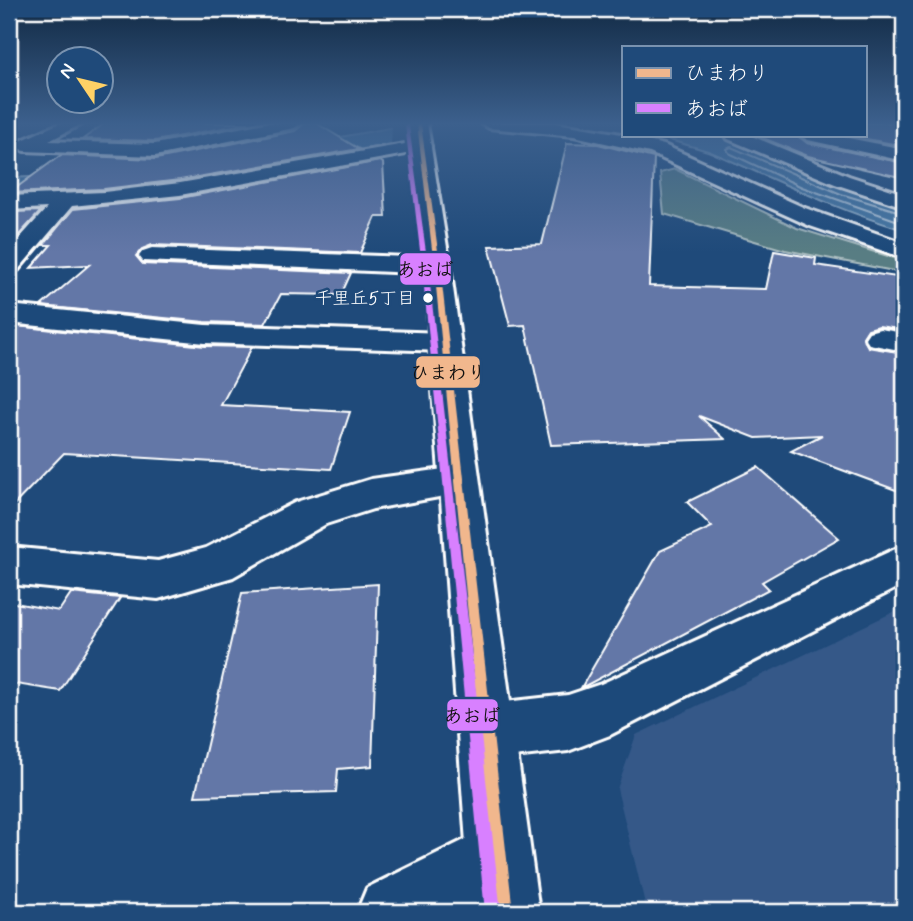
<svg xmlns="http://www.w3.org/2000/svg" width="913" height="921" viewBox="0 0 913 921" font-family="Mynerve,'Klee One',sans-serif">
<rect width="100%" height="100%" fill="#1f4a7a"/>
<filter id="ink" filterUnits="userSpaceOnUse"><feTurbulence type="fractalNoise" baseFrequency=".0143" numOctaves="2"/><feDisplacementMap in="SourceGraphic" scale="14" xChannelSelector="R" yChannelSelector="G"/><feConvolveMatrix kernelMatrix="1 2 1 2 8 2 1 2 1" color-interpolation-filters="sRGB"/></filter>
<g filter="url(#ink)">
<path fill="#345888" d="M904 607V912H647L617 789 636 735Z"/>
<path fill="#597d83" stroke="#acbec1" stroke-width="2" d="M675 169 797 228 904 261V273L785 250 664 214 660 173Z"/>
<g fill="#4778a4" stroke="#91aec8" stroke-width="2">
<path d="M416 123H505L167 185 9 198V178L113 173 211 161Z"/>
<path d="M657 135H719L736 141 843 187 904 207V230C837 210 778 181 713 153 695 146 674 143 657 135Z"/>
</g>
<path fill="#1f4a7a" d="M508 123V125L391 148 392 124Z"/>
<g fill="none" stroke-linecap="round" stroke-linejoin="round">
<path stroke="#b5c9db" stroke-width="2" d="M904 213 841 194 731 147 727 149 729 153 802 187 904 223"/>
</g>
<g fill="#6477a7" stroke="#fff" stroke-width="2">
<path d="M105 123H249L155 141 83 139Z"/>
<path d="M305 123H316L359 149 180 180 104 189 9 193 61 155 156 159 295 131Z"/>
<path d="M866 123H904V146L845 135H866Z"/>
<path d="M755 135H797L807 143 904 163V178L808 156Z"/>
<path d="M567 143 598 144 654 158 649 286 766 289 774 251 816 258 815 265 904 278V330L879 326 868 329 863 337 868 347 904 353V493L791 451 822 435 756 438 699 416 725 439 551 445 525 325 510 326 489 246 542 244Z"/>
<path d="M380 161 383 163 386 217H376L360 253 152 245 142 249 136 256 143 264 351 273 341 295 281 294 265 324 205 322 41 306 89 265 31 268 51 245H43L73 209 180 198Z"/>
<path d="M41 211 9 246V212Z"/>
<path d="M16 326 205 346 252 347 221 405 350 412 331 469 64 453 9 510V333Z"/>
<path d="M758 467 839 538 762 582 769 589 581 688 660 551 712 527 687 502Z"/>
<path d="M378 584 372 766 338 769 336 792 195 796 242 593Z"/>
<path d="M71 593 120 598 60 691 9 683V602L59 611Z"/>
</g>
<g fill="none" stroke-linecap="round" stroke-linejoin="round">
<defs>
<g id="minor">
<path d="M60 123H83L49 141 155 144 265 123H302L294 128 155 156 24 151 15 146 18 142Z"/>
<path d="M481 123H556L616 133 664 145 805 208 904 243V258L810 226 650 153 574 136 489 128Z"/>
<path d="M725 135H749L849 176 904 194V207L835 184 728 139Z"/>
<path d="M799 135H833L904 149V161L808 140Z"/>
<path d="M422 141 428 142 431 146 428 150 180 195 72 206 18 270 9 273V250L47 208 9 210V196L104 192 180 183Z"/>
<path d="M152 248 437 258 446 260 450 266 446 272 437 274 143 261 139 256 143 251Z"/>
<path d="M9 305 205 325 444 333 455 335 459 342 455 349 444 351 205 343 9 323Z"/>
<path d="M880 329 904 333V351L869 344 865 338 869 332Z"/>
<path d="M458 467 472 471 478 481 472 491 373 509 326 524 233 577 158 599 9 584V547L158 561 206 548 296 502 371 479Z"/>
<path d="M904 545V584L610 735 568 751 486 760 466 752 458 732 466 712 486 704 568 695 601 684Z"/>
<path d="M499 823 522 832 531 855 522 878 458 912H357L367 888Z"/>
</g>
<path id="primary" d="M411 123H427L450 266 539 912H471L424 266Z"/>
</defs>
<use href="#minor" stroke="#fff" stroke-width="6"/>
<use href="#primary" stroke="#fff" stroke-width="6"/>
<use href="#minor" fill="#1f4a7a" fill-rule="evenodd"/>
<use href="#primary" fill="#1f4a7a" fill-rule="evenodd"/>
<defs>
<path id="bus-1" d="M417 123H421L440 266 513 912H497L434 266Z"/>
<path id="bus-2" d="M407 124 409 125 428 267 501 912H485L422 267 405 125Z"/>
</defs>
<use href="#bus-1" stroke="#1f4a7a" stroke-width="5"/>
<use href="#bus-2" stroke="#1f4a7a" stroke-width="5"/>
<use href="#bus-1" fill="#f1b78d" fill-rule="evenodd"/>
<use href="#bus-2" fill="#d880ff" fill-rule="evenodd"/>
</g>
</g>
<linearGradient id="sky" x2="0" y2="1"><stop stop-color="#112943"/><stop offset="0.49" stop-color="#3c608d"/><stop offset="1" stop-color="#3c608d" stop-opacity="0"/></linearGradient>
<rect width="913" height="252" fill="url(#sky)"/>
<circle fill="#fff" stroke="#1f4a7a" stroke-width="2.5" cx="428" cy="298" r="6"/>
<g text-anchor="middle" stroke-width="5" stroke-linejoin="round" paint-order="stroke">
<g font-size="18" fill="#fff" stroke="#1f4a7a" text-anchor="end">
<text x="415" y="304">千里丘5丁目</text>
</g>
</g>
<g stroke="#1f4a7a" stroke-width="2.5">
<rect x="399" y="252" width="53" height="34" rx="7" fill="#d880ff"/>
<rect x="415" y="355" width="66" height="34" rx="7" fill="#f1b78d"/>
<rect x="446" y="698" width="53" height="34" rx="7" fill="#d880ff"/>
</g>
<g font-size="19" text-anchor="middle" font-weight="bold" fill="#111">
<text x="425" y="276">あおば</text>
<text x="448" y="379">ひまわり</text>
<text x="472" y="722">あおば</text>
</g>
<rect width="913" height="921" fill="none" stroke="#1f4a7a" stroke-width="35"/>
<rect x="18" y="18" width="878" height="886" fill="none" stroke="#fff" stroke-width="2.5" filter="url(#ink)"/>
<rect x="622" y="46" width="245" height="91" fill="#1f4a7a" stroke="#7992af" stroke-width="2"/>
<rect x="636" y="68" width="35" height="10" fill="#f1b78d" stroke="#7992af" stroke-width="2"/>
<text x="685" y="80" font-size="21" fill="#ffffff">ひまわり</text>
<rect x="636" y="103" width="35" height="10" fill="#d880ff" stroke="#7992af" stroke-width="2"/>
<text x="685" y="116" font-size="21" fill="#ffffff">あおば</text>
<g transform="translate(80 80) rotate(305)"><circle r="33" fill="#1f4a7a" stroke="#7992af" stroke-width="2"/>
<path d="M0-5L12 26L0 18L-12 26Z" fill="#ffd166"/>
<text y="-10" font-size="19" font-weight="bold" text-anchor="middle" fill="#ffffff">N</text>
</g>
</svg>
